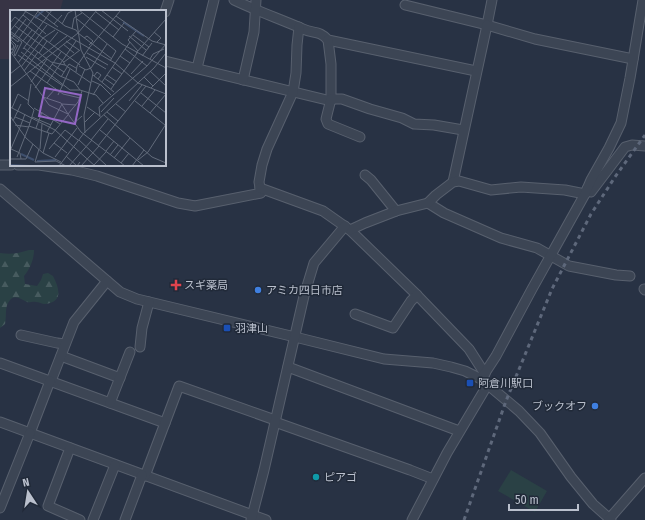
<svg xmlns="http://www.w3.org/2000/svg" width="645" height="520" viewBox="0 0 645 520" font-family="'Fira Sans Condensed','Noto Sans JP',sans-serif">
<defs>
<pattern id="forest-firs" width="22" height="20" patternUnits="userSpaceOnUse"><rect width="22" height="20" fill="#2a4145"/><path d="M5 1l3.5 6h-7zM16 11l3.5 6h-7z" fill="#475b5f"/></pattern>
</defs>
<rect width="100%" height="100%" fill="#283244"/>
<path fill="#373445" d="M0 0H63L60 11H11V57L10 59H0Z"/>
<path fill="url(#forest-firs)" d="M29 250H34C34 259 30 269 24 276L25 284 37 286 41 280 43 274 48 273 53 276C59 288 64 302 45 304 42 304 39 302 36 302 33 301 29 303 27 302 21 299 15 294 10 300 4 307 7 316 5 324L0 328V253C11 255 19 253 29 250Z"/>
<path fill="#2a4145" d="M511 470 547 491 535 512 498 491Z"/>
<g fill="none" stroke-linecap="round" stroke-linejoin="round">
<defs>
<g id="minor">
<path d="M234 0C257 11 280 19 303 29 314 34 319 30 328 40L476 71"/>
<path d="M405 5 487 25 492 0"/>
<path d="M165 12 169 0"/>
<path d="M328 40 331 64V99"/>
<path d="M165 61 331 101"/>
<path d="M197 68 214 0"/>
<path d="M243 80 254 32 256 0"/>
<path d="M360 137 328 124 326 119 331 99H342L370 109 402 118 414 124 434 125 463 130"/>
<path d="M0 165H11"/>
<path d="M18 165H39L72 170 97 176 178 203 195 206 261 193 259 182 262 165 267 149 293 92 296 73 297 45 299 27"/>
<path d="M365 175 371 180 396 211"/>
<path d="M453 182 487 25 535 39 633 59"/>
<path d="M260 188 323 211 350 230 417 295 469 349 485 374"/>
<path d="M0 189 120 292 137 299 295 337 384 359 433 363 451 367 465 371 481 379 519 411 540 433 571 477 593 504 611 520"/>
<path d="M587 189 591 192 625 147 632 145 645 146"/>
<path d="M428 203 444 213 501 238 537 248 569 266 616 275 630 276"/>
<path d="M350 230 365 223 396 211 428 203 436 195 453 182 459 181 491 190 521 187 565 190 585 194"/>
<path d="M644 289 645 290"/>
<path d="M355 314 393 328 411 301 417 295"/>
<path d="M21 335 57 343 65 344"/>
<path d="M140 347 142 328 149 302"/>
<path d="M61 356 120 378"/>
<path d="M0 363 165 423"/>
<path d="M288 367 459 431"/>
<path d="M481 379 496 356 532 289 585 194 591 180 609 148 621 123 630 78 643 0"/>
<path d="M51 381 74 322 107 281"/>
<path d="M110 403 130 352"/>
<path d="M0 422 266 520"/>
<path d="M275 422 410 470 433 479"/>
<path d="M30 433 50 381"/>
<path d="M70 448 48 506 80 520"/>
<path d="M145 476 179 386 275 420"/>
<path d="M0 508 30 433"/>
<path d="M609 519 645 478"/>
<path d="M93 520 115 465"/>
<path d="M125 520 142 475"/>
<path d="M251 520 264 470 304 296 314 263 345 226"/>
<path d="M412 520 447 453 488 384"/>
</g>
</defs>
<use href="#minor" stroke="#58606e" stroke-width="11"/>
<use href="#minor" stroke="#3c4554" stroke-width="9"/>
<path stroke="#5e687b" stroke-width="3" stroke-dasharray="4 4" stroke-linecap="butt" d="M464 520 506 401 552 289 591 214 615 177 645 135"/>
</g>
<path fill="#e0444e" stroke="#212a39" stroke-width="1.5" d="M174 279h4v4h4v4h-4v4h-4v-4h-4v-4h4z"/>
<g fill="#3f7fe0" stroke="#212a39" stroke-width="1.5">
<circle cx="258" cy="290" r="4"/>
<circle cx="595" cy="406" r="4"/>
</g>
<g fill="#1a4fb4" stroke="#212a39" stroke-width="1.5">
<rect x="223" y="324" width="8" height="8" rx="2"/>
<rect x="466" y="379" width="8" height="8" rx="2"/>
</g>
<circle fill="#0f9aa8" stroke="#212a39" stroke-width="1.5" cx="316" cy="477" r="4"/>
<g text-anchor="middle" stroke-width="3" stroke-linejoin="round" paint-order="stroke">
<g font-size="11" fill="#bac0cd" stroke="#212a39" text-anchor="start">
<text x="184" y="289">スギ薬局</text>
<text x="266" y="294">アミカ四日市店</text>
<text x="235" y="332">羽津山</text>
<text x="478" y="387">阿倉川駅口</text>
<text x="587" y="410" text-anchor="end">ブックオフ</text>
<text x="324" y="481">ピアゴ</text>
</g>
</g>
<g transform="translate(10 10)">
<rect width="156" height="156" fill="#283244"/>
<path fill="none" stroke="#3e4f6d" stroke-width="2" d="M25 8 34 0M113 12 134 26M11 144 24 150M27 151 46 150M0 155 20 156"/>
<path fill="none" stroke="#626b7b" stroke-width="1" d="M13 0 105 53 128 73 156 84M26 0 48 17M35 0 55 16 66 20 68 23M65 0 71 40 83 63 74 105 75 123M69 0 112 34 156 58M91 0 118 21M86 2 109 20M13 5 36 24M106 6 142 31 156 35M67 9 106 41 100 51M0 13 5 7 33 28 11 57M44 14 52 5M52 14 58 3 64 0M5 16 53 51 55 55M62 19 64 8 72 3M45 20 33 28 70 55M0 21 41 52 55 55 81 73M0 21 17 0M126 21 118 30 128 41M144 22 151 28 147 32M0 23 12 32 5 46 4 43 8 35M68 23 102 49M123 25 139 37M0 26 8 32 9 30M119 26 136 40M103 27 114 13M9 28 29 0M74 28 77 26 83 31 79 35M1 30 6 35 2 43M0 31 16 9M0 31 4 36 2 40 0 37M13 31 22 20M56 31 69 40M39 33 48 22M53 34 64 43M14 38 50 66 64 72 70 80M13 39 42 0M115 39 137 56M0 41 39 95 58 104 71 122 115 156M11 42 60 80H70L86 85 93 93M29 43 37 31M77 43 98 55M126 43 156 9M8 45 53 76M110 46 120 53M132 46 142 33M76 47 96 59M28 49 57 26M140 49 143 44 154 39M54 52 70 40M8 53 37 15M42 54 54 62M69 56 76 60 81 58M102 57 112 64M81 58 97 34M14 61 28 42M20 61 53 84 70 88M140 61 156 76M66 62 67 56 79 38 111 0M0 64 10 56M121 64 133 51M83 65 104 82M97 65 107 72M84 66 87 62 91 65 88 69M51 67 59 54 66 58M134 67 143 76M94 68 104 75M82 71 91 75 101 85M21 72 37 49M92 72 120 32M37 73 66 31M21 74 18 94 24 100 19 116 39 123 33 143 51 152M68 75 75 59M0 77 68 23 87 0M25 78 51 42M141 78 156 63M101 79 127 43M131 83 156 103M48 85 60 59M83 85 90 74M33 87 51 93 58 104M37 88 46 78M119 91 132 75M125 91 155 115M52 94 66 95M106 94 116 102M132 96 145 80M0 97 45 120 85 156M77 97 90 106M2 98 8 84 19 91M24 98 50 114M91 102 104 88M97 102 108 111M140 103 156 84M58 104 68 92 72 81M94 105 142 147 156 153M0 106 16 128 33 143M5 107 20 113M22 107 41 115M90 107 89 97 137 56 156 34M3 111 11 94M75 112 85 102M63 114 72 106M5 115 19 117M26 118 32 102M9 120 15 104M90 120 134 156M37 122 52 94M39 123 42 124 58 105M69 130 96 155M81 130 98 109M44 133 57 143M88 136 136 76M1 139 10 143 11 149M29 139 25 152 46 151 56 156M30 139 32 114M39 139 55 120 68 130M0 141 9 120M96 141 104 131M100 145 108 135M56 146 67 156 70 152M7 147 19 116M45 147 67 118M104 148 120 128M0 149H16L23 134M128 150 138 142 156 114M111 153 119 143M84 155 96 142M49 156 74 123 144 58 156 43M59 156 82 130M71 156 89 136M122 156 134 140"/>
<path fill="#9467c5" fill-opacity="0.15" stroke="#9467c5" stroke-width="2" d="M35 78 71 85 65 114 29 106Z"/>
<rect width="156" height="156" fill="none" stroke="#bac0cd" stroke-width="2"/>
</g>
<g transform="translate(28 492) rotate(348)" stroke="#212a39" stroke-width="3" paint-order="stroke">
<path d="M0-3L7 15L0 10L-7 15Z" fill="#bac0cd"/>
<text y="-6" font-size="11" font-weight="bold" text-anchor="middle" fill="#bac0cd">N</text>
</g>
<path d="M509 504v6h69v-6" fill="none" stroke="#bac0cd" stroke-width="2"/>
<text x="515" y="504" font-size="12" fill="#bac0cd" stroke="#212a39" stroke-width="3" paint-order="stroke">50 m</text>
</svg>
